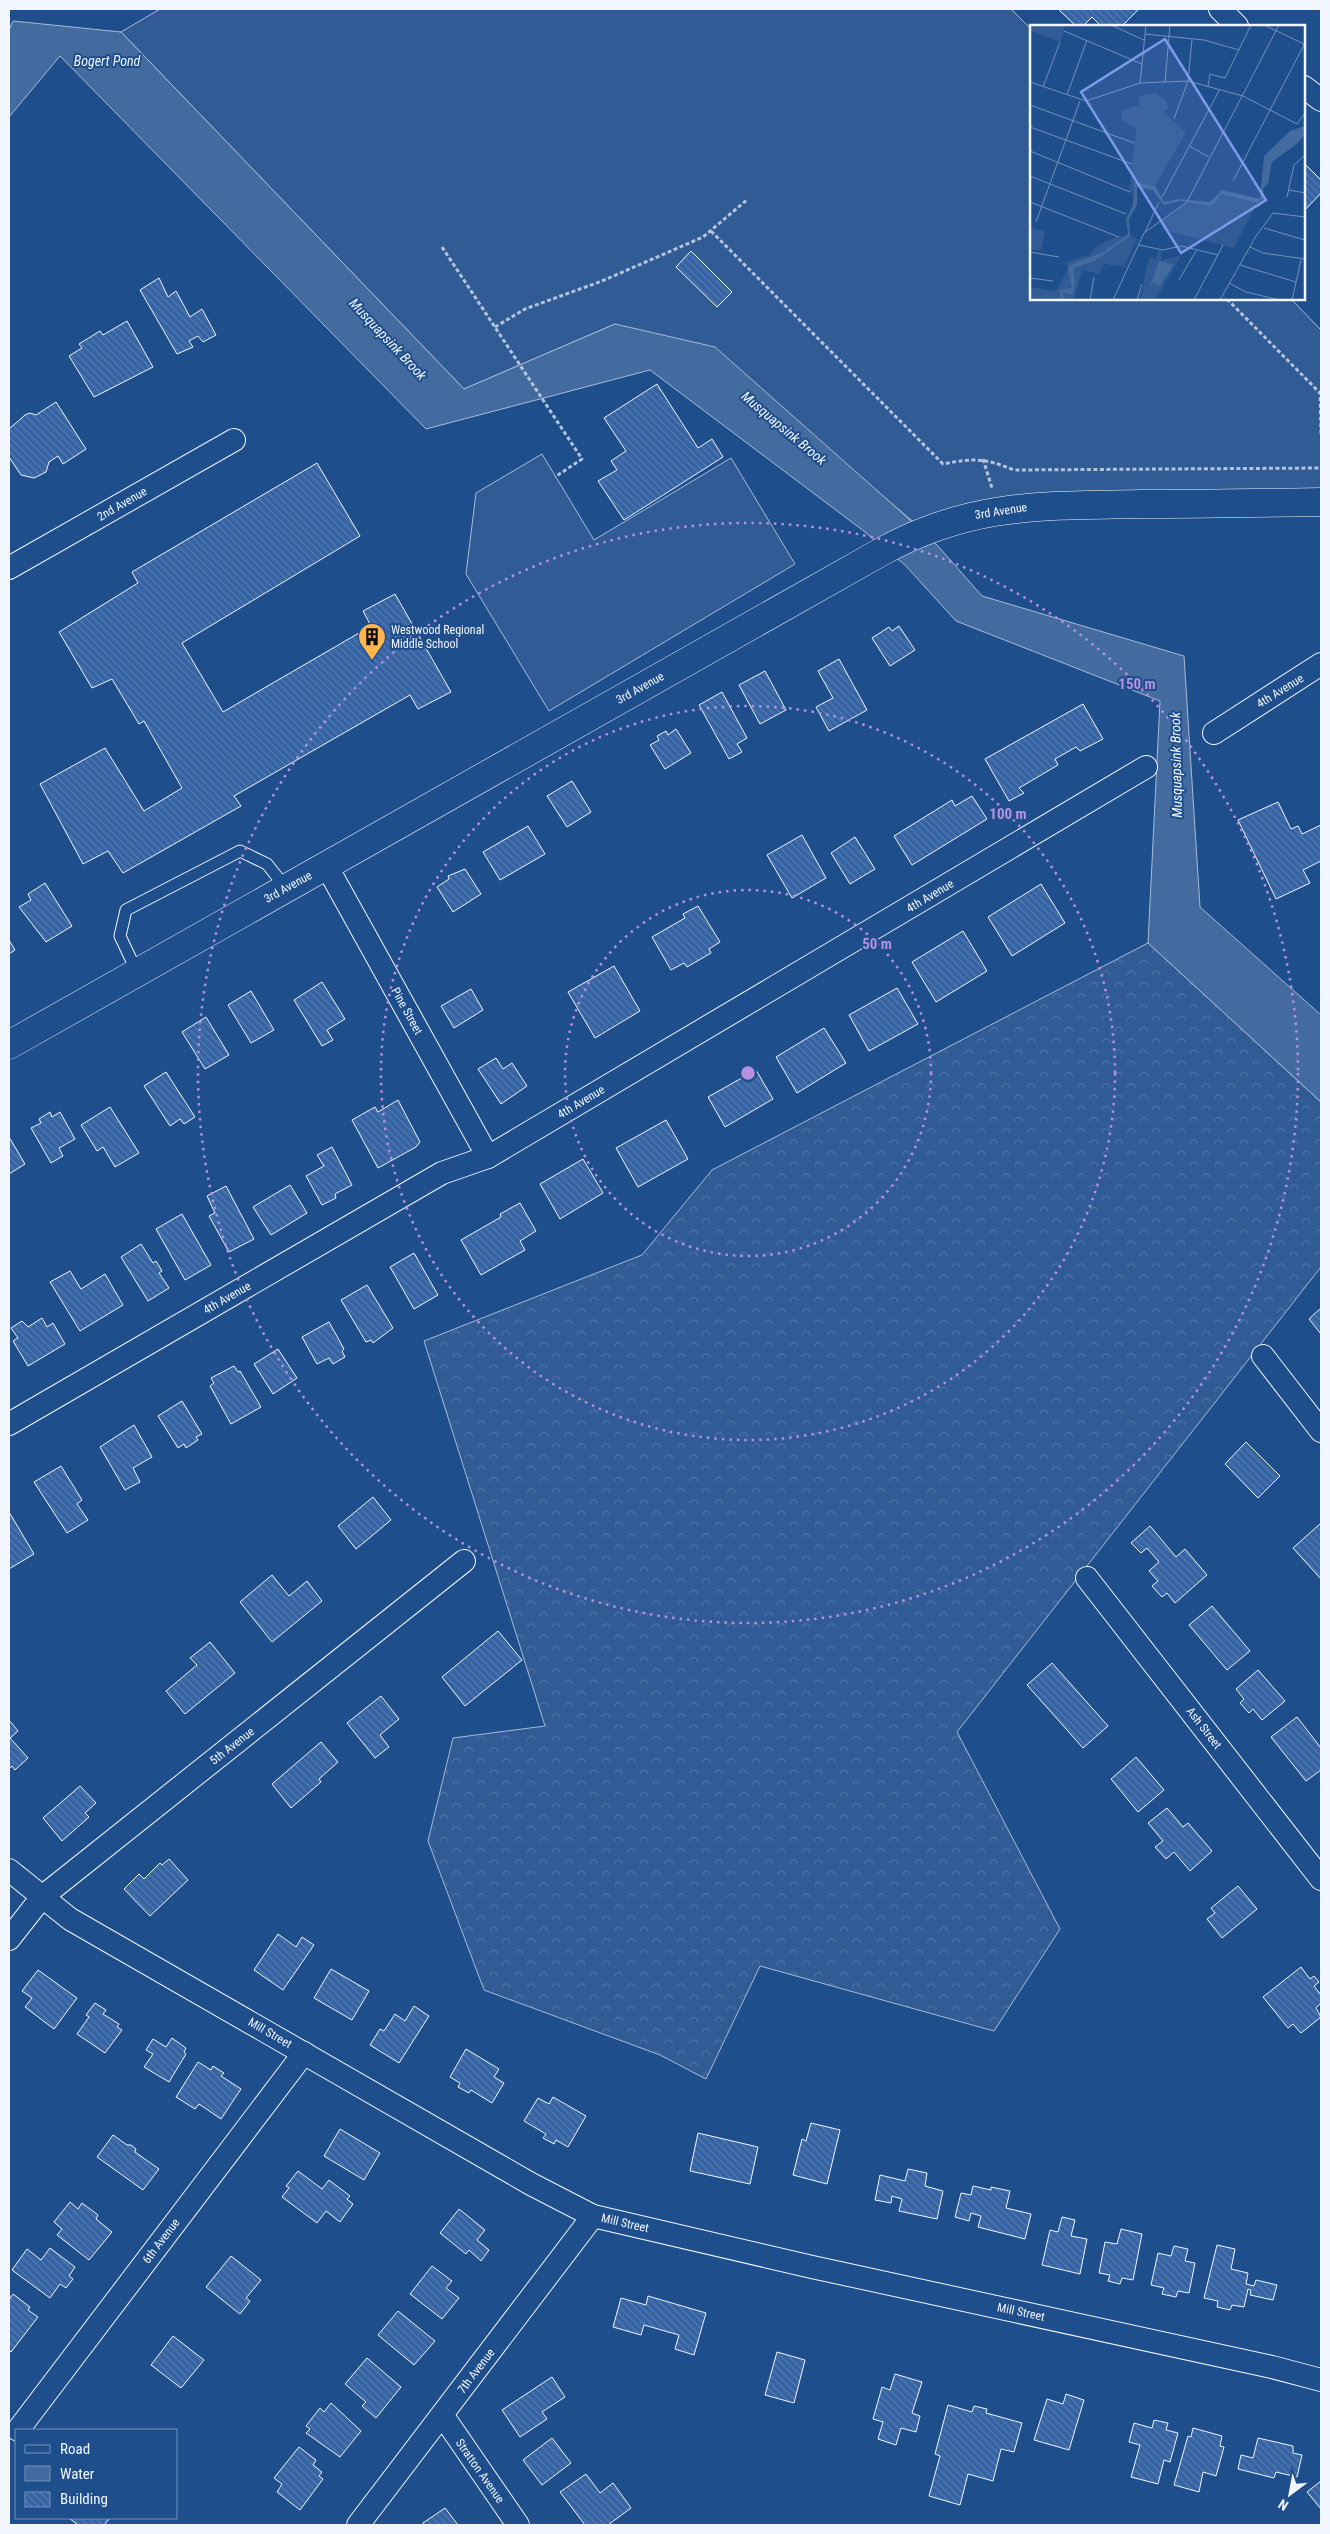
<svg xmlns="http://www.w3.org/2000/svg" width="1330" height="2534" viewBox="0 0 1330 2534" font-family="'Roboto Condensed',sans-serif">
<defs>
<pattern id="forest-crowns" width="20" height="18" patternUnits="userSpaceOnUse" patternTransform="scale(1.25)"><rect width="20" height="18" fill="#305b95"/><path d="M2 6a3 3 0 1 1 6 0M12 15a3 3 0 1 1 6 0" fill="none" stroke="#4e73a5"/></pattern>
<pattern id="building-back-hatch" width="6" height="6" patternUnits="userSpaceOnUse" patternTransform="scale(1.25)"><rect width="6" height="6" fill="#3563a3"/><path d="M-1 5l2 2M0 0l6 6M5-1l2 2" fill="none" stroke="#537ab1"/></pattern>
</defs>
<rect width="100%" height="100%" fill="#1f4e8c"/>
<g fill="#305b95" stroke="#a8bbd7">
<path d="M160 9H1011L1031 29V299H1291L1321 330V502L1039 506 923 530 877 491 615 324 464 389 121 32Z"/>
<path d="M542 454 594 540 731 458 795 564 549 711 466 574 476 493Z"/>
</g>
<path fill="url(#forest-crowns)" stroke="#a8bbd7" d="M1148 943 1321 1102V1267L957 1732 1060 1929 994 2031 760 1966 706 2079 660 2055 484 1990 428 1841 453 1738 545 1726 424 1341 642 1255 712 1170Z"/>
<path fill="#446ba0" stroke="#a8bbd7" d="M13 21 121 32 464 389 615 324 715 347 899 510 938 546 982 596 1184 656 1200 907 1321 1015V1102L1148 943 1160 701 956 621 905 565 865 532 650 370 426 429 60 56 9 117V30Z"/>
<g fill="url(#building-back-hatch)" stroke="#f2f6ff">
<path d="M1058 9H1137L1138 10 1122 26H1101L1092 17 1083 26H1076Z"/>
<path d="M1304 163 1321 180V193L1304 211Z"/>
<path d="M691 251 732 292 717 307 676 267Z"/>
<path d="M159 278 168 297 176 291 190 317 202 309 216 335 203 342 198 336 189 341 193 347 177 354 140 290Z"/>
<path d="M127 321 153 367 94 397 69 356 82 348 79 344 100 331 103 335Z"/>
<path d="M657 384 698 448 712 439 723 457 624 520 598 481 617 470 611 461 626 451 604 418Z"/>
<path d="M56 402 86 449 63 464 58 456 49 462 46 472 34 478 21 475 9 457V429L25 415 30 413 36 415Z"/>
<path d="M317 463 360 536 182 643 223 712 371 626 363 611 395 594 451 692 418 709 410 695 234 796 241 806 123 873 108 851 83 864 40 784 105 748 144 811 182 788 144 721 139 724 112 679 92 688 59 632 138 583 132 572Z"/>
<path d="M899 626 915 650 890 666 872 638 889 627 892 631Z"/>
<path d="M839 659 867 710 829 731 816 707 833 698 818 671Z"/>
<path d="M765 671 786 710 760 724 739 685Z"/>
<path d="M722 692 747 738 737 744 742 752 729 759 699 705Z"/>
<path d="M1083 704 1103 739 1080 751 1076 747 1055 759 1058 765 1019 788 1024 793 1009 801 985 759Z"/>
<path d="M676 729 691 753 665 769 650 745 659 740 657 736 666 731 668 735Z"/>
<path d="M572 781 591 812 567 827 547 796Z"/>
<path d="M972 796 987 819 912 865 894 836 952 800 955 806Z"/>
<path d="M1278 802 1291 829 1298 826 1302 834 1321 825V861L1303 870 1310 883 1276 899 1238 820Z"/>
<path d="M528 826 545 854 500 880 483 852Z"/>
<path d="M802 835 826 878 792 898 767 855Z"/>
<path d="M855 837 875 869 850 884 831 853Z"/>
<path d="M465 869 481 894 453 912 437 887 449 879 448 876Z"/>
<path d="M45 883 72 926 46 942 19 907 31 900 28 894Z"/>
<path d="M1041 884 1065 923 1012 956 988 917Z"/>
<path d="M698 906 720 942 709 949 711 953 687 967 684 963 671 970 652 937 685 918 683 914Z"/>
<path d="M963 931 987 971 936 1002 912 962Z"/>
<path d="M9 940 15 950 9 954Z"/>
<path d="M614 966 640 1011 595 1038 568 992Z"/>
<path d="M322 982 345 1019 327 1030 333 1040 322 1046 294 1000Z"/>
<path d="M897 988 918 1024 869 1051 849 1015Z"/>
<path d="M471 989 483 1010 454 1028 441 1006Z"/>
<path d="M251 991 274 1030 251 1043 228 1005Z"/>
<path d="M206 1017 229 1055 205 1069 182 1032Z"/>
<path d="M824 1028 846 1063 797 1093 776 1057Z"/>
<path d="M496 1058 503 1069 512 1063 527 1086 501 1104 478 1069Z"/>
<path d="M756 1070 773 1099 725 1127 708 1097Z"/>
<path d="M166 1072 195 1117 184 1124 180 1119 170 1126 144 1086Z"/>
<path d="M398 1100 420 1142 416 1147 378 1168 352 1120 375 1107 378 1112Z"/>
<path d="M110 1107 139 1153 115 1167 103 1147 97 1151 81 1125Z"/>
<path d="M50 1112 52 1117 60 1112 75 1139 59 1148 63 1156 51 1163 31 1128 41 1123 39 1119Z"/>
<path d="M666 1120 688 1159 638 1187 616 1148Z"/>
<path d="M9 1137 25 1164 9 1174Z"/>
<path d="M332 1147 352 1185 335 1194 336 1198 322 1205 306 1176 324 1166 317 1155Z"/>
<path d="M583 1159 603 1193 560 1219 540 1184Z"/>
<path d="M290 1185 307 1213 271 1235 253 1207Z"/>
<path d="M226 1186 254 1239 229 1252 209 1216 215 1213 207 1196Z"/>
<path d="M520 1203 536 1231 520 1241 525 1250 481 1275 461 1240 501 1217 500 1214Z"/>
<path d="M182 1214 211 1265 185 1280 156 1229Z"/>
<path d="M141 1244 153 1263 156 1261 162 1271 159 1273 169 1288 148 1301 121 1257Z"/>
<path d="M414 1253 438 1295 414 1309 390 1267Z"/>
<path d="M70 1271 81 1289 105 1274 123 1305 80 1331 50 1282Z"/>
<path d="M367 1285 393 1328 373 1343 371 1340 366 1342 341 1300Z"/>
<path d="M1321 1308V1334L1309 1319Z"/>
<path d="M42 1318 47 1327 53 1323 65 1344 28 1366 13 1341 18 1338 11 1328 22 1321 28 1327Z"/>
<path d="M329 1322 344 1349 342 1351 345 1357 333 1364 329 1358 317 1364 302 1337Z"/>
<path d="M278 1349 297 1378 273 1394 254 1364Z"/>
<path d="M234 1366 238 1372 240 1371 261 1407 231 1424 210 1386 214 1383 211 1378Z"/>
<path d="M182 1401 202 1434 196 1437 198 1440 186 1448 184 1444 178 1448 158 1416Z"/>
<path d="M134 1425 152 1457 133 1468 140 1482 125 1490 100 1447Z"/>
<path d="M1246 1442 1280 1476 1258 1498 1225 1464Z"/>
<path d="M61 1466 82 1500 77 1504 88 1520 67 1533 34 1482Z"/>
<path d="M373 1497 391 1520 356 1549 338 1526Z"/>
<path d="M9 1512 34 1554 9 1569Z"/>
<path d="M1321 1523V1579L1293 1548Z"/>
<path d="M1150 1526 1176 1557 1185 1549 1207 1575 1175 1603 1167 1593 1162 1597 1152 1586 1158 1581 1149 1571 1159 1562 1147 1548 1141 1553 1131 1543Z"/>
<path d="M272 1575 289 1596 307 1581 322 1601 272 1642 240 1602Z"/>
<path d="M1212 1606 1250 1651 1227 1670 1189 1625Z"/>
<path d="M498 1631 522 1660 465 1706 442 1677Z"/>
<path d="M210 1642 235 1673 185 1714 166 1691 197 1665 190 1658Z"/>
<path d="M1052 1663 1108 1726 1083 1748 1027 1685Z"/>
<path d="M1258 1670 1285 1701 1262 1720 1253 1709 1249 1713 1240 1703 1244 1699 1236 1689Z"/>
<path d="M381 1696 399 1719 380 1735 389 1747 375 1758 347 1723Z"/>
<path d="M1297 1717 1321 1748V1770L1306 1781 1271 1737Z"/>
<path d="M9 1720 18 1731 10 1738 28 1758 15 1770 12 1766 9 1769Z"/>
<path d="M321 1742 338 1762 319 1779 321 1782 291 1808 272 1784Z"/>
<path d="M1136 1757 1164 1790 1138 1812 1111 1779Z"/>
<path d="M80 1786 96 1803 85 1813 89 1817 62 1841 43 1818Z"/>
<path d="M1167 1808 1183 1827 1188 1823 1212 1851 1190 1871 1174 1852 1166 1859 1155 1847 1163 1841 1148 1823Z"/>
<path d="M169 1859 188 1880 150 1916 124 1889 139 1874 144 1879 160 1863 162 1865Z"/>
<path d="M1238 1886 1257 1909 1222 1938 1207 1919 1215 1913 1211 1908Z"/>
<path d="M278 1934 296 1947 302 1937 314 1945 283 1990 254 1970Z"/>
<path d="M1301 1967 1310 1979 1314 1976 1319 1982 1314 1986 1321 1995V2003L1316 2008 1321 2017 1301 2033 1293 2024 1288 2028 1263 1997Z"/>
<path d="M331 1969 369 1991 352 2020 314 1998Z"/>
<path d="M38 1970 77 1998 54 2029 25 2007 32 1998 22 1991Z"/>
<path d="M95 2003 106 2010 103 2014 119 2024 117 2027 122 2030 105 2053 77 2034 89 2017 86 2015Z"/>
<path d="M414 2006 429 2016 399 2063 370 2045 380 2029 384 2031 395 2014 405 2021Z"/>
<path d="M172 2038 186 2048 184 2052 186 2054 169 2082 144 2067 153 2054 146 2050 153 2039 166 2047Z"/>
<path d="M466 2049 499 2069 494 2077 504 2083 492 2103 471 2090 469 2093 458 2087 460 2083 450 2077Z"/>
<path d="M198 2062 211 2070 213 2066 224 2073 221 2076 241 2089 221 2119 199 2104 195 2109 176 2097Z"/>
<path d="M553 2097 586 2116 568 2147 556 2140 554 2144 543 2138 546 2134 524 2121 538 2098 549 2104Z"/>
<path d="M811 2123 840 2130 827 2184 793 2175 802 2139 806 2141Z"/>
<path d="M340 2129 380 2153 364 2180 324 2156Z"/>
<path d="M698 2133 758 2147 750 2184 690 2171Z"/>
<path d="M113 2135 127 2145H131L136 2149 135 2152 159 2169 143 2190 97 2157Z"/>
<path d="M908 2169 927 2173 925 2186 943 2191 937 2219 899 2211 902 2199 892 2196 891 2203 875 2200 880 2175 905 2181Z"/>
<path d="M298 2171 322 2189 329 2180 350 2196 347 2199 353 2204 340 2222 326 2211 317 2223 282 2197 289 2188 286 2186Z"/>
<path d="M973 2186 991 2190V2187L1010 2191 1006 2208 1031 2214 1025 2239 978 2227 981 2216 971 2213 969 2221 955 2217 961 2193 971 2195Z"/>
<path d="M70 2202 78 2209 82 2203 98 2215 96 2219 112 2232 89 2260 57 2235 62 2229 54 2222Z"/>
<path d="M459 2209 485 2230 477 2240 489 2250 481 2261 469 2250 466 2254 440 2233Z"/>
<path d="M1062 2217 1075 2220 1071 2236 1087 2239 1080 2274 1042 2265 1050 2230 1058 2232Z"/>
<path d="M1121 2229 1142 2234 1133 2280 1122 2278 1120 2284 1108 2281 1110 2275 1099 2273 1105 2242 1117 2244Z"/>
<path d="M1217 2245 1235 2249 1231 2269 1248 2273 1246 2284 1254 2286 1256 2280 1277 2285 1273 2300 1250 2295 1251 2290 1248 2289 1244 2307 1232 2305 1230 2310 1217 2307 1218 2301 1204 2298Z"/>
<path d="M1174 2246 1188 2249 1185 2261 1195 2263 1189 2293 1178 2291 1176 2297 1162 2294 1164 2288 1151 2285 1158 2253 1171 2256Z"/>
<path d="M50 2248 75 2267 69 2276 73 2279 66 2288 60 2284 50 2298 12 2270 27 2249 41 2260Z"/>
<path d="M231 2256 261 2280 246 2298 250 2301 240 2314 206 2287Z"/>
<path d="M432 2266 452 2281 446 2288 459 2298 442 2319 410 2294Z"/>
<path d="M13 2294 30 2307 28 2310 38 2317 11 2352 9 2350V2300Z"/>
<path d="M648 2296 706 2313 694 2355 675 2349 679 2335 644 2325 641 2335 613 2327 621 2298 646 2305Z"/>
<path d="M398 2311 435 2341 414 2365 378 2335Z"/>
<path d="M173 2336 204 2360 181 2388 151 2365Z"/>
<path d="M777 2352 805 2360 794 2403 765 2395Z"/>
<path d="M367 2358 401 2387 376 2418 362 2406 366 2402 345 2384Z"/>
<path d="M895 2374 922 2382 912 2413 920 2416 916 2432 901 2428 896 2445 878 2439 883 2422 873 2419 882 2387 890 2390Z"/>
<path d="M552 2377 565 2397 542 2412 547 2419 520 2437 502 2410Z"/>
<path d="M1066 2394 1084 2400 1069 2450 1034 2440 1047 2399 1063 2404Z"/>
<path d="M331 2403 361 2431 340 2457 306 2433 310 2429 306 2426 320 2408 324 2412Z"/>
<path d="M948 2405 972 2412 974 2406 987 2409 986 2413 1022 2423 1014 2452 1001 2449 993 2481 968 2474 960 2505 929 2496 940 2456 935 2454Z"/>
<path d="M1154 2420 1168 2423 1166 2430 1178 2433 1170 2462 1164 2460 1158 2484 1131 2477 1140 2445 1129 2442 1134 2423 1152 2428Z"/>
<path d="M1193 2428 1222 2436 1220 2446 1224 2447 1216 2476 1203 2472 1199 2492 1174 2485 1188 2436 1191 2437Z"/>
<path d="M552 2438 571 2463 542 2485 523 2460Z"/>
<path d="M1258 2438 1293 2446V2453L1302 2455 1297 2477 1276 2472 1274 2478 1238 2469 1241 2455 1253 2458Z"/>
<path d="M299 2447 316 2460 313 2465 322 2472 319 2476 323 2479 300 2510 277 2492 282 2484 274 2478Z"/>
<path d="M586 2474 600 2493 613 2483 631 2508 608 2525H585L560 2492Z"/>
<path d="M1321 2481V2509L1307 2492Z"/>
<path d="M445 2508 458 2525H424L423 2523Z"/>
<path d="M69 2518H110L104 2525H78Z"/>
</g>
<g fill="none" stroke-linecap="round" stroke-linejoin="round">
<defs>
<path id="lane" d="M137 972 120 936 126 910 240 851 267 864 286 888"/>
<g id="street">
<path d="M1220 9 1237 26"/>
<path d="M1304 87 1321 100"/>
<path d="M9 568 234 440"/>
<path d="M1214 733 1321 664"/>
<path d="M326 865 488 1157"/>
<path d="M1263 1356 1321 1431"/>
<path d="M9 1424 442 1173 488 1157 1146 767"/>
<path d="M1087 1578 1321 1879"/>
<path d="M9 1870 70 1919 531 2184 593 2216 812 2267 1272 2367 1321 2380"/>
<path d="M9 1939 42 1897 464 1561"/>
<path d="M443 2416 518 2525"/>
<path d="M18 2430 304 2053"/>
<path d="M358 2525 593 2216"/>
</g>
<path id="secondary" d="M9 1045 881 552C971 502 1043 506 1142 504 1202 504 1262 503 1321 502"/>
</defs>
<use href="#lane" stroke="#f2f6ff" stroke-width="13"/>
<use href="#street" stroke="#f2f6ff" stroke-width="24"/>
<use href="#secondary" stroke="#f2f6ff" stroke-width="29"/>
<g stroke="#b3c4dc" stroke-width="3" stroke-dasharray="4 2.5" stroke-linecap="butt">
<path d="M711 231 943 464C973 458 985 458 1014 470L1321 468"/>
<path d="M442 247 582 459 555 477"/>
<path d="M1227 299 1320 393 1321 434"/>
<path d="M495 327 525 309 602 281 703 237 748 199"/>
<path d="M983 459 992 488"/>
</g>
<use href="#lane" stroke="#1f4e8c" stroke-width="11"/>
<use href="#street" stroke="#1f4e8c" stroke-width="22"/>
<use href="#secondary" stroke="#1f4e8c" stroke-width="28"/>
</g>
<g fill="none" stroke="#b691df" stroke-width="2.5" stroke-dasharray="2.5 5">
<circle cx="748" cy="1073" r="183"/>
<circle cx="748" cy="1073" r="367"/>
<circle cx="748" cy="1073" r="550"/>
</g>
<defs>
<symbol id="building-pin" viewBox="-11 -11 22 30"><path d="M0 17L-7.5 6A9.5 9.5 0 1 1 7.5 6Z" fill="#ffb74d" stroke="#1f4e8c"/><path d="M-4-6H4V6H1V3H-1V6H-4ZM-2.5-4.3h1.7v1.8h-1.7ZM.8-4.3h1.7v1.8H.8ZM-2.5-1h1.7V.8h-1.7ZM.8-1h1.7V.8H.8Z" fill="#111"/></symbol>
</defs>
<g fill-rule="evenodd">
<use href="#building-pin" x="356" y="621" width="32" height="43"/>
</g>
<g text-anchor="middle" stroke-width="4" stroke-linejoin="round" paint-order="stroke">
<g font-size="12" fill="#f2f6ff" stroke="#1f4e8c">
<text transform="translate(122 504) rotate(-30)" y="4">2nd Avenue</text>
<text transform="translate(1001 511) rotate(-9)" y="4">3rd Avenue</text>
<text transform="translate(640 688) rotate(-29)" y="4">3rd Avenue</text>
<text transform="translate(1280 691) rotate(-32)" y="4">4th Avenue</text>
<text transform="translate(288 887) rotate(-29)" y="4">3rd Avenue</text>
<text transform="translate(930 896) rotate(-31)" y="4">4th Avenue</text>
<text transform="translate(407 1011) rotate(61)" y="4">Pine Street</text>
<text transform="translate(581 1102) rotate(-31)" y="4">4th Avenue</text>
<text transform="translate(227 1298) rotate(-30)" y="4">4th Avenue</text>
<text transform="translate(1204 1728) rotate(52)" y="4">Ash Street</text>
<text transform="translate(232 1746) rotate(-38)" y="4">5th Avenue</text>
<text transform="translate(270 2033) rotate(30)" y="4">Mill Street</text>
<text transform="translate(625 2223) rotate(13)" y="4">Mill Street</text>
<text transform="translate(161 2241) rotate(-53)" y="4">6th Avenue</text>
<text transform="translate(1021 2312) rotate(12)" y="4">Mill Street</text>
<text transform="translate(476 2371) rotate(-53)" y="4">7th Avenue</text>
<text transform="translate(480 2471) rotate(55)" y="4">Stratton Avenue</text>
</g>
<g font-size="12" fill="#f2f6ff" stroke="#1f4e8c" text-anchor="start">
<text x="391" y="634">Westwood Regional<tspan x="391" dy="14">Middle School</tspan></text>
</g>
<g font-size="14" font-style="italic" fill="#f2f6ff" stroke="#1f4e8c">
<text x="107" y="66">Bogert Pond</text>
<text transform="translate(388 339) rotate(47)" y="5">Musquapsink Brook</text>
<text transform="translate(784 428) rotate(40)" y="5">Musquapsink Brook</text>
<text transform="translate(1176 765) rotate(-91)" y="5">Musquapsink Brook</text>
</g>
</g>
<g transform="translate(1030 25)">
<rect width="275" height="275" fill="#1f4e8c"/>
<path d="M0 0H35L31 17 0 6ZM191 169 227 178 204 223 133 205 131 197 156 178 176 181ZM0 202 15 206 11 226 0 224ZM129 225H132L131 235 151 231 125 275H110L119 233 126 234Z" fill="#305b95"/>
<path d="M126 68 135 75 138 83 133 87 156 107 125 161 104 157 102 170 99 166 106 103 92 95V85L109 80 108 71ZM100 211 107 214 94 242 74 239 70 249 52 245 44 275H0V262L24 266 28 263 38 244 36 237 59 230 67 221 86 212Z" fill="#305b95"/>
<path d="M275 101V109L268 118 242 137 238 159 233 163 234 174 227 178 191 169 184 179 177 181 150 176 134 180 123 165 107 162V180L99 194 100 211 63 237 43 243 45 257 43 270 33 267 34 275H31L29 265 42 263 38 243 42 239 75 226 98 209 96 194 103 180 104 157 125 161 134 177 150 174 180 177 192 165 230 174 234 131 260 106ZM129 236 143 240 130 261 124 257 120 261Z" fill="#446ba0"/>
<path fill="none" stroke="#7391ba" stroke-width="1" d="M81 0 114 15M234 0 274 19M34 6 112 39M115 9 174 15 209 25M0 57 56 76 110 58 158 56 213 71 267 99 275 88M135 57 140 0M110 58 116 0M178 61 180 49 195 53 221 0M13 62 30 17M37 70 57 15M0 80 104 118M144 94 158 56 162 14M0 102 102 139M159 121 179 132M0 126 100 167M0 151 96 189M203 156 275 18M259 165 275 168M132 172 190 64M257 172 264 140 275 130M0 177 89 212M6 197 50 76M234 203 275 215M115 207 129 177M109 220 133 225 151 221 188 230M220 222 233 228 275 234M0 227 29 232M210 240 266 257M0 253 23 256M149 255 166 226M199 258 216 267 250 275M60 275 64 252M83 275 114 208 157 177 249 0M107 275 112 259M164 275 193 220M190 275 226 211 243 188 275 192M262 275 271 235"/>
<path fill="#7d9aea" fill-opacity="0.15" stroke="#7d9aea" stroke-width="2.5" d="M135 14 236 175 151 228 51 67Z"/>
<rect width="275" height="275" fill="none" stroke="#f2f6ff" stroke-width="2.5"/>
</g>
<circle cx="748" cy="1073" r="8" fill="#b691df" stroke="#1f4e8c" stroke-width="2.5"/>
<g font-size="15" text-anchor="middle" font-weight="bold" fill="#b691df" stroke="#1f4e8c" stroke-width="4" stroke-linejoin="round" paint-order="stroke">
<text x="1137" y="689">150 m</text>
<text x="1008" y="819">100 m</text>
<text x="877" y="949">50 m</text>
</g>
<rect width="1330" height="2534" fill="none" stroke="#f2f6ff" stroke-width="20"/>
<rect x="15" y="2429" width="162" height="90" fill="#1f4e8c" stroke="#7391ba"/>
<rect x="25" y="2445" width="25" height="8" fill="#1f4e8c" stroke="#7391ba"/>
<text x="60" y="2454" font-size="15" fill="#f2f6ff">Road</text>
<rect x="25" y="2466" width="25" height="15" fill="#446ba0" stroke="#7391ba"/>
<text x="60" y="2479" font-size="15" fill="#f2f6ff">Water</text>
<rect x="25" y="2492" width="25" height="15" fill="url(#building-back-hatch)" stroke="#7391ba"/>
<text x="60" y="2504" font-size="15" fill="#f2f6ff">Building</text>
<g transform="translate(1290 2494) rotate(212)" stroke="#1f4e8c" stroke-width="4" paint-order="stroke">
<path d="M0-4L9 19L0 12L-9 19Z" fill="#f2f6ff"/>
<text y="-8" font-size="14" font-weight="bold" text-anchor="middle" fill="#f2f6ff">N</text>
</g>
</svg>
